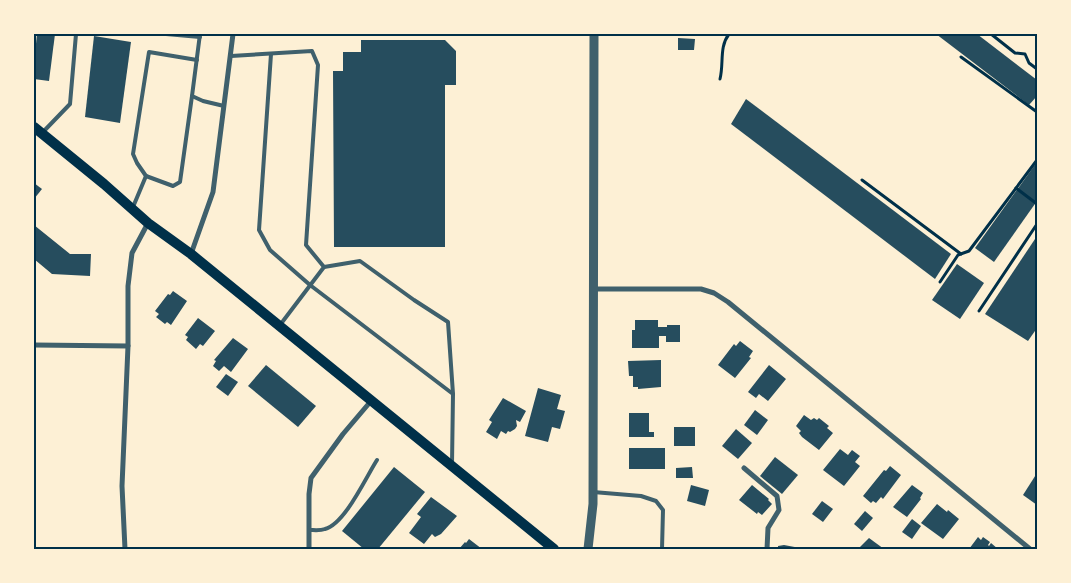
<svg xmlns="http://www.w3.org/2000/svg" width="1071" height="583" viewBox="0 0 1071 583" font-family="'Space Grotesk',sans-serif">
<rect width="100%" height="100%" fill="#fdf0d5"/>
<g fill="#264d5e">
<path d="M37 34H55L49 81 34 79V63Z"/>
<path d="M632 34H660V36H654L632 35Z"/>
<path d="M936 34H977L1037 80V96L1029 105Z"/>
<path d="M94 36 131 42 120 123 85 117Z"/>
<path d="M678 38 695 39 694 50H678Z"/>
<path d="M361 40H445L456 51V85H445V247H334L333 71H343V52H361Z"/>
<path d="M746 99 951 254 935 279 731 124Z"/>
<path d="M1037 162V201L994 262 975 248Z"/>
<path d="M34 183 42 189 34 199Z"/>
<path d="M34 225 70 254H91L90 276 52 274 34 259Z"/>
<path d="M1037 236V328L1028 341 985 314Z"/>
<path d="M957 264 984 283 960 319 932 300Z"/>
<path d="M173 291 187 301 171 325 167 322 165 324 156 317 159 314 155 311 168 294 170 295Z"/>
<path d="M198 318 215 331 203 346 200 344 196 349 186 340 188 337 185 335Z"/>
<path d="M635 320H658V327H667V325H680V342H666V336H659V348H632V330H635Z"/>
<path d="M233 338 248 349 231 372 224 366 219 371 213 366 216 361 214 360Z"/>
<path d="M740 341 753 351 749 357 751 358 735 378 718 365 734 344 736 346Z"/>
<path d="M661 360V387L638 389V387H633V376H629L628 361Z"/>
<path d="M266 365 316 406 298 427 248 386Z"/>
<path d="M769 365 786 379 768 401 759 394 756 398 748 392Z"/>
<path d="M226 374 238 382 228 396 216 387Z"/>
<path d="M538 388 561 395 557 409 565 411 560 429 552 427 548 442 525 436Z"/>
<path d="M503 398 526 411 520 422 516 420 517 426 515 429 510 432 508 431 506 434 501 431 497 439 486 432 492 422 489 420Z"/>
<path d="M755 410 768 420 757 435 744 425Z"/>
<path d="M629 413H649V432H654V437H629Z"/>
<path d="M804 415 811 420 814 418 817 420 819 418 829 426 827 428 833 433 819 450 802 437 799 433 801 431 796 426Z"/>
<rect x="674" y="427" width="21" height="19"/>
<path d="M736 429 752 443 738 459 722 446Z"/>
<rect x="629" y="448" width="36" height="21"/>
<path d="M840 449 848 455 852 450 860 456 855 462 860 466 844 486 823 470Z"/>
<path d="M775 457 798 475 782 494 760 476Z"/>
<path d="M890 466 901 475 883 499 881 497 876 503 873 501 871 503 863 496 884 470 886 471Z"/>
<path d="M394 467 425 492 378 549H364L342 531Z"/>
<path d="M692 467 693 478H676V468Z"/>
<path d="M1037 473V505L1023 495Z"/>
<path d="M691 485 709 490 705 506 687 501Z"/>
<path d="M752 485 769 499 768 500 772 504 762 515 758 512 757 514 739 500Z"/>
<path d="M912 485 923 493 920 498 921 499 907 517 893 507Z"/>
<path d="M431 497 457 516 441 534 435 537 432 534 424 544 409 533 421 517 417 514Z"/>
<path d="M822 501 833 509 823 522 812 514Z"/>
<path d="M937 504 947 512 948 510 959 519 943 539 921 523Z"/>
<path d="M865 511 873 518 862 531 854 524Z"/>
<path d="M912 519 921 526 912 539 902 532Z"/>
<path d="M978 537 981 540 983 537 990 542 988 545 989 546 991 543 998 549H969Z"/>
<path d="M869 538 884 549H858Z"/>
<path d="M469 539 482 549H459L465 542 466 543Z"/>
<path d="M784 545 800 548V549H778V546Z"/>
</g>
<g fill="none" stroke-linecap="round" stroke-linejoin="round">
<g stroke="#003049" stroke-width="3">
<path d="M991 34 1015 53 1025 54 1029 63 1037 69"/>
<path d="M961 57 1037 112"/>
<path d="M720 79C724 63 719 47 729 34"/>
<path d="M862 180 961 254"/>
<path d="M1016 188 1037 204"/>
<path d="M940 282 958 255 969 251 1037 160"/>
<path d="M979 311 1037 224"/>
</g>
<g stroke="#3f606c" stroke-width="4">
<path d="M166 34 200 37"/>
<path d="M200 34 192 96 203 101 224 106"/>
<path d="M271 54 259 230 270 250 310 285 453 394"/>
<path d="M231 56 312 51 318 65 306 245 324 267 280 325"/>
<path d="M43 132 70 104 76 34"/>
<path d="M146 176 137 163 133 154 149 52 197 60"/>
<path d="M133 207 146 176 173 186 180 182 192 96"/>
<path d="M324 267 360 261 414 300 448 322 453 394 452 464"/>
<path d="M593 492 641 496 656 501 663 510 662 549"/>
<path d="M309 530C314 530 320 531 325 529 345 524 366 477 377 460"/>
</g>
<g stroke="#3f606c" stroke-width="5">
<path d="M191 254 213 192 233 34"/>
<path d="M594 289H701L714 293 728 302 1030 549"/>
<path d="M34 345 128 346"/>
<path d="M744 468 777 496 779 510 768 528 767 549"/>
<path d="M125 549 122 486 128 346V286L132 253 148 223"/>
<path d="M309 549V494L311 478 343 434 371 401"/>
</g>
<path stroke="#3f606c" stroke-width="9" d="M588 549 593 504 594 34"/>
<path stroke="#003049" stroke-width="10" d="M34 127 104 184 148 223 191 254 554 549"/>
</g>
<rect width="1071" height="583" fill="none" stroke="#fdf0d5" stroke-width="70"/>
<rect x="35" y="35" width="1001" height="513" fill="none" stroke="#003049" stroke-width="2"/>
</svg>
